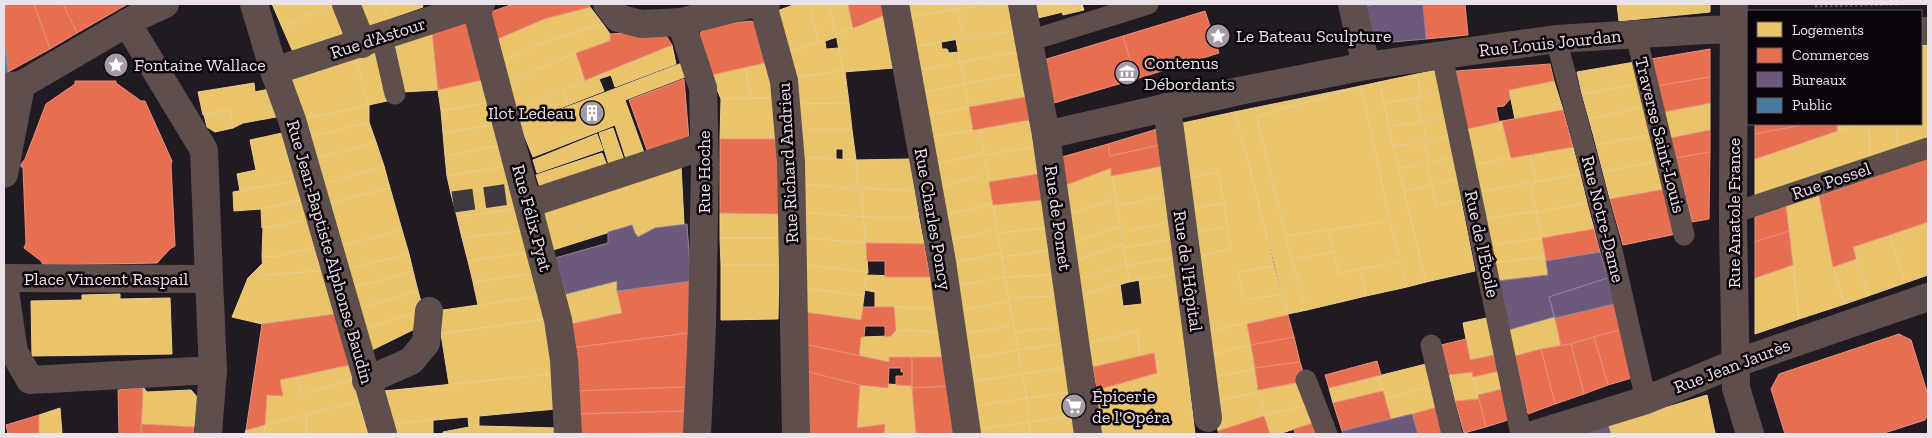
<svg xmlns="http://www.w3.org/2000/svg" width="1932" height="438" viewBox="0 0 1932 438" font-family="'Zilla Slab',serif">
<rect width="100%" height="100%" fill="#221a22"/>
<g fill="#e9c46a" stroke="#eacd91">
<path d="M272 4H332L282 27Z"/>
<path d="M332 4H336L347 32 293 52 282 27Z"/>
<path d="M357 4H383L389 19 367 28Z"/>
<path d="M383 4H422L423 7 389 19Z"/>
<path d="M796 4H809L819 43 788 52 777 11Z"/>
<path d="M809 4H828L837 37 819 43Z"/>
<path d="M828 4H848L853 28 836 34Z"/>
<path d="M907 4H952L954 10 910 17Z"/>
<path d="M952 4H980V6L954 10Z"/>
<path d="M993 4H1009L1016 31 964 38 957 9Z"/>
<path d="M1030 4H1082L1083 7 1034 19Z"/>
<path d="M1617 4H1710V12L1619 21Z"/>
<path d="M590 7 603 24 545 42 499 62 493 41 544 19Z"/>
<path d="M1083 7 1084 10 1063 15 1062 12Z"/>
<path d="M957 9 964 38 914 47 910 17Z"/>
<path d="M885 15 894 68 843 72 836 34Z"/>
<path d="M603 24 610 34V41L534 70 507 86 499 62 545 42Z"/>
<path d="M432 31 438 90 403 92 395 44Z"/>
<path d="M1016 31 1019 52 960 62 956 40Z"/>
<path d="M825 41 826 49 839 48 843 71 792 78 788 52Z"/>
<path d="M941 42 942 49H947L949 53 959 52 960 62 917 70 914 47Z"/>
<path d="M672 45 676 64 615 87 611 75 599 79 604 91 568 105 563 90Z"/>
<path d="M1921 45H1928V142L1897 152V124H1921Z"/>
<path d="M375 50 391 100 369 105 355 58Z"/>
<path d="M1019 52 1023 73 965 84 961 62Z"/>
<path d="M576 53 585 80 563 90 562 89 516 114 507 86 534 70Z"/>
<path d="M355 58 369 105 301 120 291 80Z"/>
<path d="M769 62 773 98 751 99 745 67Z"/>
<path d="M961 62 965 84 920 93 917 70Z"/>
<path d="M1635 62 1638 84 1582 94 1577 72Z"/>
<path d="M682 63 685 77 625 100 646 158 628 165 615 125 533 157 520 125Z"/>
<path d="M745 67 751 99H721L711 75Z"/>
<path d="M1437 70 1441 94 1421 97 1417 74Z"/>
<path d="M843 71 845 72 849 103 796 104 792 78Z"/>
<path d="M1023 73 1026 97 969 107 965 84Z"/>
<path d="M1417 74 1421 97 1384 103 1379 82Z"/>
<path d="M487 79 493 102 441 111 438 90Z"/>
<path d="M1554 81 1563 110 1515 119 1509 90Z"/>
<path d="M1379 82 1426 282 1407 287 1390 221 1361 86Z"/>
<path d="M254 83 255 92 269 89 271 92 276 117 243 123 233 128 230 110 203 115 198 92Z"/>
<path d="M965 84 969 107 925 116 920 93Z"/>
<path d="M1638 84 1644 107 1589 119 1582 94Z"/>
<path d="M1361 86 1257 117 1291 259 1307 310 1288 314 1268 239H1266L1245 149 1234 112Z"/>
<path d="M1361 86 1390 221 1286 236 1257 117Z"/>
<path d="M562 89 568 105 520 125 516 114Z"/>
<path d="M1441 94 1445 114 1421 122 1416 98Z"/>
<path d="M773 98 778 139H720L721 99Z"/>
<path d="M1416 98 1421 122 1389 126 1384 103Z"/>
<path d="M493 102 499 124 443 133 441 111Z"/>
<path d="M849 103 852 130 797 129 796 104Z"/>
<path d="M1710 103V130L1671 138 1664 112Z"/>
<path d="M369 105V122L306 138 301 120Z"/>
<path d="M969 107 973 130 931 137 925 116Z"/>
<path d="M1644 107 1651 135 1596 145 1589 119Z"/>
<path d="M230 110 233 128 215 132 207 127 204 115Z"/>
<path d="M1234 112 1245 149 1274 266 1238 272 1244 300 1282 294 1288 315 1205 333 1197 257 1231 248 1218 172 1189 178 1183 123Z"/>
<path d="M1445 114 1449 135 1427 142 1423 122Z"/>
<path d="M1029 120 1034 147 985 155 979 129Z"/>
<path d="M1502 121 1511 158 1474 165 1467 129Z"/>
<path d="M369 122 376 142 312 160 306 138Z"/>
<path d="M1423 122 1427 142 1393 146 1389 126Z"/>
<path d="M499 124 504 145 445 156 443 133Z"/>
<path d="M1837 124H1858L1837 131Z"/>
<path d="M1858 124H1869L1870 162 1755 201V159Z"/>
<path d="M1869 124H1897V152L1870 162Z"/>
<path d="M613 128 625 163 610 168 599 133Z"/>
<path d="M797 129 852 130 856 160 843 159V149H836V159L798 157Z"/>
<path d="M979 129 984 153 936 164 931 137Z"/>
<path d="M282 133 296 181 240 191 237 174 256 170 250 140Z"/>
<path d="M597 134 603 150 537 173 533 160Z"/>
<path d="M1449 135 1453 157 1429 164 1425 143Z"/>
<path d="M1651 135 1658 161 1603 172 1596 145Z"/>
<path d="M376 142 384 166 320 185 312 160Z"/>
<path d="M1425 143 1429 164 1399 168 1393 146Z"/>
<path d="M504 145 510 165 447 176 445 156Z"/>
<path d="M1034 147 1038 174 989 182 985 155Z"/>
<path d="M1573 147 1580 174 1536 182 1530 154Z"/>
<path d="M602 153 608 168 542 194 536 175Z"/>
<path d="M984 153 988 174 940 187 936 164Z"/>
<path d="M1530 154 1536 182 1479 192 1474 165Z"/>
<path d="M798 157 856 160 858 189 801 184Z"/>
<path d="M1453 157 1457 178 1432 185 1426 165Z"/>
<path d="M909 159 915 191 862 188V190L858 189 856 160Z"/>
<path d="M1658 161 1666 189 1610 199 1603 172Z"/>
<path d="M510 165 517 186 451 194 447 176Z"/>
<path d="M681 165 684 224 655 228 638 237 635 233 632 225 553 250 543 208Z"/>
<path d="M1426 165 1432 185 1404 191 1399 168Z"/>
<path d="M384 166 390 188 326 204 320 185Z"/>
<path d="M1163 166 1168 196 1117 206 1111 176Z"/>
<path d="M1111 168 1116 198 1068 214 1063 186Z"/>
<path d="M1218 172 1224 203 1192 208 1189 178Z"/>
<path d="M988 174 993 204 946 215 940 187Z"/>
<path d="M1580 174 1587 203 1536 212 1530 183Z"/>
<path d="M1457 178 1461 200 1436 206 1432 185Z"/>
<path d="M296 181 301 200 261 209 234 211 233 192Z"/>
<path d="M1530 183 1536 211 1484 219 1479 192Z"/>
<path d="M801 184 862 190 863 217 802 212Z"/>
<path d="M1432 185 1436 206 1461 200 1475 271 1426 282 1404 191Z"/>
<path d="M517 186 522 208 457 217 451 194Z"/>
<path d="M390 188 402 230 338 247 326 204Z"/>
<path d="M862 188 915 191 919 218 863 217Z"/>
<path d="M1168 196 1170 222 1122 233 1117 206Z"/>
<path d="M1819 196 1833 267 1845 304 1799 319 1786 206Z"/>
<path d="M1116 198 1120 226 1073 243 1068 214Z"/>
<path d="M301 200 307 220 262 228 261 209Z"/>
<path d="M1042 200 1047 228 997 233 993 205Z"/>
<path d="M1224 203 1227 226 1195 233 1192 208Z"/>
<path d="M1587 203 1594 229 1542 238 1536 212Z"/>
<path d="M993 204 997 230 950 240 946 215Z"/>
<path d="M522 208 526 230 462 238 457 217Z"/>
<path d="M1536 211 1542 238 1490 245 1484 219Z"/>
<path d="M802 212 863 217 866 243 803 238Z"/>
<path d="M720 213 779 214V238H720Z"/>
<path d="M863 217 919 218 924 244 866 243Z"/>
<path d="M307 220 316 247 275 257 262 256 263 228Z"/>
<path d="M1390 221 1400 262 1339 273 1328 230Z"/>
<path d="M1170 222 1172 239 1124 248 1122 233Z"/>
<path d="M1928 222V275L1905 283 1890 235Z"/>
<path d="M1120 226 1123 244 1076 261 1073 243Z"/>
<path d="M1227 226 1231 248 1197 257 1195 233Z"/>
<path d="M1047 228 1050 251 1001 257 997 233Z"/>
<path d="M402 230 409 254 344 270 338 247Z"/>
<path d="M526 230 531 252 468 261 462 238Z"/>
<path d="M997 230 1001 253 953 263 950 240Z"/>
<path d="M1328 230 1334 252 1291 259 1286 236Z"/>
<path d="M1890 235 1905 283 1868 296 1853 247Z"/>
<path d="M720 238H779V265H721Z"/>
<path d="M803 238 866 243 868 273 804 265Z"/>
<path d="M1542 238 1545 257 1494 263 1490 245Z"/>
<path d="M1172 239 1174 258 1126 265 1124 248Z"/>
<path d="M1123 244 1126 264 1078 279 1076 261Z"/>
<path d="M316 247 323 271 263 275 262 256 275 257Z"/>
<path d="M1050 251 1055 275 1005 277 1001 257Z"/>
<path d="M531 252 537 273 473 282 468 261Z"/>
<path d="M1334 252 1339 273 1361 269 1366 296 1307 310 1291 259Z"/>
<path d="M1001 253 1005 277 956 286 953 263Z"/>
<path d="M409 254 413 271 349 289 344 270Z"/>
<path d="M1545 257 1548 275 1497 281 1494 263Z"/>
<path d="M1174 258 1176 274 1129 282 1126 265Z"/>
<path d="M1856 259 1868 296 1845 304 1833 267Z"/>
<path d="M1400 262 1407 287 1366 296 1361 269Z"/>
<path d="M262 264 263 275 323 271 336 314 262 324 232 317 248 278Z"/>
<path d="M1126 264 1129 282 1081 296 1078 279Z"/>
<path d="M721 265H779L778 319 721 320Z"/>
<path d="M804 265 867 272 864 296 803 288Z"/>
<path d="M1793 265 1799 319 1755 334V278Z"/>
<path d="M1274 266 1282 294 1244 300 1238 272Z"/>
<path d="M413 271 418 291 356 309 349 289Z"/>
<path d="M537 273 541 296 478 305 473 282Z"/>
<path d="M1176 274 1195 434H1102L1097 390 1157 373 1154 353 1140 356 1137 331 1089 343 1081 296 1120 284 1123 306 1142 304 1139 280Z"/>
<path d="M866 275 930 277 936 309 875 307V292L864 290Z"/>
<path d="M1055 275 1059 296 1008 298 1005 277Z"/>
<path d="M1005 277 1009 301 960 311 956 286Z"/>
<path d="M617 281 622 313 571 324 566 294Z"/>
<path d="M803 288 864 296 861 320 804 312Z"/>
<path d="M418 291 423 309 362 330 356 309Z"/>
<path d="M120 294V299L170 298 172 354 32 356 31 301 82 300V295Z"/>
<path d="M541 296 546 319 441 334 436 311Z"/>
<path d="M1059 296 1063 327 1015 332 1008 298Z"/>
<path d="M1009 301 1014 325 963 334 960 311Z"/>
<path d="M894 307 936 309 940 332 896 330Z"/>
<path d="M423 309 425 324 368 352 362 330Z"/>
<path d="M1554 317 1561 346 1515 356 1508 330Z"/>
<path d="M1487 318 1494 355 1470 360 1463 323Z"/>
<path d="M546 319 553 374 449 384 441 334Z"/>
<path d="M1247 322 1251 345 1208 356 1205 333Z"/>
<path d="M1014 325 1018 350 967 359 963 334Z"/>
<path d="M1063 327 1065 343 1018 350 1015 332Z"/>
<path d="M896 330 940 332 944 357H889V362L859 356 861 337 891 336Z"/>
<path d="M1137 331 1140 356 1093 367 1089 343Z"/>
<path d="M1065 343 1068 367 1022 374 1018 350Z"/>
<path d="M1251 345 1255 369 1211 378 1208 356Z"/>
<path d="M1018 350 1022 374 971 382 967 359Z"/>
<path d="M1426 364 1432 386 1385 399 1378 376Z"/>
<path d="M349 365 353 380 301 394 297 376Z"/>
<path d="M1068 367 1072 392 1027 398 1022 374Z"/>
<path d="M1255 369 1258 392 1214 402 1211 378Z"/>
<path d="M1499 371 1503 389 1478 395 1473 377Z"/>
<path d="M1472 372 1479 399 1455 401 1449 375Z"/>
<path d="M553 374 556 409 479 416V426L558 428 559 434H443V432L469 427 468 417 391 424 384 391Z"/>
<path d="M1022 374 1027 398 975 406 971 382Z"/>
<path d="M297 376 301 394 353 380 359 401 265 425 267 395 283 396 280 380Z"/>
<path d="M1378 376 1383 391 1333 403 1329 388Z"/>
<path d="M1306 381 1313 403 1265 416 1258 390Z"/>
<path d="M888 384 912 386 916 434H884L885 424 857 428 860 385 888 388Z"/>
<path d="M1432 386 1438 407 1391 419 1385 399Z"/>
<path d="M143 387 147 392 191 390 199 399 194 427 141 424Z"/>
<path d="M1072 392 1075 416 1029 422 1027 398Z"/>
<path d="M1258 392 1265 416 1218 431 1214 402Z"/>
<path d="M1707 395 1715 433 1713 434H1611L1608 425Z"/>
<path d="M1027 398 1029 422 979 429 975 406Z"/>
<path d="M359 401 368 434H306V415Z"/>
<path d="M1313 403 1319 421 1279 434H1270L1264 416Z"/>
<path d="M60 408 62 434H39V415Z"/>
<path d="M306 415V434H264L265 425Z"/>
<path d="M1075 416 1077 434H1030L1029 422Z"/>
<path d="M433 420V434H394L391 424Z"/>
<path d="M1029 422 1030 434H979V429Z"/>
<path d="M265 425 264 434H245L246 430Z"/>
</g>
<g fill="#e76f51" stroke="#e8917f">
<path d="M4 4H34L50 49 8 72 4 38Z"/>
<path d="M34 4H63L77 33 50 49Z"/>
<path d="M63 4H125L126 5 77 33Z"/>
<path d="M514 4H589L590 7 544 19 493 41 484 14Z"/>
<path d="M848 4H883L885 15 853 28Z"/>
<path d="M1423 4H1465L1468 35 1426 39Z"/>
<path d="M1205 11 1219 53 1136 79 1123 36Z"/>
<path d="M468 18 487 79 438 90 432 31Z"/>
<path d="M751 21 758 24 769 62 711 75 697 38 705 26Z"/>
<path d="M663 31 672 45 585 80 576 53 610 41V34Z"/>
<path d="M1123 36 1136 79 1054 103 1040 61Z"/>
<path d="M1710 49V77L1657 86 1651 59Z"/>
<path d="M1550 64 1554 81 1509 90 1510 99 1504 106 1496 107 1499 122 1467 129 1456 71Z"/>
<path d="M1710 77V103L1664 112 1657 86Z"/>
<path d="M684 79 689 139 649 156 629 100Z"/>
<path d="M75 81H116V83L141 101H145L172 161 171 165 175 246 170 249 157 263 43 265 41 261 24 248 26 243 23 167H21V164L25 159 46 104 75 84Z"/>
<path d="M1026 97 1029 120 973 130 969 107Z"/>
<path d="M1563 110 1573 147 1511 158 1502 121Z"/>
<path d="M1755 124H1808L1755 134Z"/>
<path d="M1808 124H1837V131L1755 159V134Z"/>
<path d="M1157 129 1160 145 1110 156 1108 144Z"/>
<path d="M1710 130V152L1676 158 1671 138Z"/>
<path d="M720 139H778L779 214 720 213Z"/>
<path d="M1108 144 1110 156 1160 145 1163 166 1111 176V168L1063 186 1058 158Z"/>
<path d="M1710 152 1709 219 1692 222 1676 158Z"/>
<path d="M1928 158V222L1853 247 1856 259 1833 267 1819 196Z"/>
<path d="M1038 174 1042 200 993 205 989 182Z"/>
<path d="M1666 189 1676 234 1623 245 1610 199Z"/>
<path d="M1786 206 1789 231 1755 242V217Z"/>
<path d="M1594 229 1600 252 1546 261 1542 238Z"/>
<path d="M1789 231 1793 265 1755 278V242Z"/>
<path d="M866 243 924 244 930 277H885V261H867Z"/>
<path d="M691 281 689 333 571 348V324L622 313 617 291Z"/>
<path d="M1614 304 1620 330 1561 346 1555 318Z"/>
<path d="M863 307H894L896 330 891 336 885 337V326H865L864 337H861L859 356 804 344V312L861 320Z"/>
<path d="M336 314 349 365 280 380 283 396 267 395 265 425 246 430 262 324Z"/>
<path d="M1288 315 1294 337 1251 345 1247 324Z"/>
<path d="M1620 330 1632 378 1608 385 1594 337Z"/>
<path d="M689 333 686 387 574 391 571 348Z"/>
<path d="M1899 334 1911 340 1928 395V414L1925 420 1881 434H1785L1771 389 1779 374Z"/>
<path d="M1294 337 1300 362 1255 368 1251 345Z"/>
<path d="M1594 337 1608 385 1584 394 1571 344Z"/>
<path d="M1466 339 1470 360 1494 355 1499 371 1473 377 1472 372 1449 375 1441 345Z"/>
<path d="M804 344 889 362V357H912V386L896 385V376H903L904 372H901V368H889L888 388 860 385 805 371Z"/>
<path d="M1571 344 1584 394 1555 404 1541 349Z"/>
<path d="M1541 349 1555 404 1528 414 1515 356Z"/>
<path d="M1154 353 1157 373 1097 390 1093 367Z"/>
<path d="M912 357H944L949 386 912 388Z"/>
<path d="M1377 361 1381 375 1329 388 1325 375Z"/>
<path d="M1300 362 1306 381 1258 390 1255 368Z"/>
<path d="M805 371 860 385 857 428 885 424 884 434H805Z"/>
<path d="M949 386 957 434H916L912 388Z"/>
<path d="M143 387 141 434H119L118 390Z"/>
<path d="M686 387V411L576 414 574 391Z"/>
<path d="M1503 389 1511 419 1486 427 1478 395Z"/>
<path d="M1383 391 1391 419 1342 431 1333 403Z"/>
<path d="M1479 399 1486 427 1464 433 1455 401Z"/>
<path d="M1438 407 1447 434H1418L1412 414Z"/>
<path d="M686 411 685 433 577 434 576 414Z"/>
<path d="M39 415V434H8L6 425Z"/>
<path d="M1264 416 1270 434H1219L1218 431Z"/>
<path d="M1319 421 1323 434H1295L1294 429Z"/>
<path d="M141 424 194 427 193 434H141Z"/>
</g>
<g fill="#6d597a" stroke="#93829c">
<path d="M1376 4H1423L1426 39 1370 44 1362 7Z"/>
<path d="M687 224 691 281 617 291V281L566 294 555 258 608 243V232L632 225 635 233 638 237 655 228Z"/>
<path d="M1600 252 1608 278 1549 297 1554 317 1508 330 1497 281 1548 275 1546 261Z"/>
<path d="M1608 278 1614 304 1555 318 1549 297Z"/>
<path d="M1412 414 1418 434H1343L1342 431Z"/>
<path d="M1608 425 1611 434H1578Z"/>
</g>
<path fill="#457b9d" stroke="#779ab4" d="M4 38 8 72 4 73Z"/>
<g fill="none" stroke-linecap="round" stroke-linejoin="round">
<path stroke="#403840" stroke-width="21" stroke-dasharray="21 11" stroke-linecap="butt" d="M453 202 525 192"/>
<path stroke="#5c5052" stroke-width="3" stroke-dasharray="2.5 2.5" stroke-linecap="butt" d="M1815 6 1900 4"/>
<g stroke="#5e4e4c" stroke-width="21">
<path d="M1636 35 1684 235"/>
<path d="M382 37 395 94"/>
<path d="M1556 39 1613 255 1646 400"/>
<path d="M1029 41 1148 4"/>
<path d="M1442 55 1521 434"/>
<path d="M1733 213 1928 148"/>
<path d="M1431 345 1452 434"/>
<path d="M1306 380 1327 434"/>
</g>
<g stroke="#5e4e4c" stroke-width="28">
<path d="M254 4 274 71 292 120 383 434"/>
<path d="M346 4 362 44"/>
<path d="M475 4 558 320 564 360 568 434"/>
<path d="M607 4 618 18 641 24 681 22 752 4H766"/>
<path d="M895 4 942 262 967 434"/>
<path d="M1022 4 1046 135 1088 434"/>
<path d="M1352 4 1366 66"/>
<path d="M763 5 784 81 791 162 796 434"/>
<path d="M681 22 703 88 705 165 702 326 697 434"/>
<path d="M1921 31H1928"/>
<path d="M274 71 481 4"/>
<path d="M4 87 21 85 139 16 165 4"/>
<path d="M1167 107 1208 418"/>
<path d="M1046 135 1239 91 1366 66 1556 39 1707 30 1748 29"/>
<path d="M4 174 21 85"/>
<path d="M528 204 704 146"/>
<path d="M4 278 209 279 204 150 127 23"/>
<path d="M4 284 14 352 30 380 213 370"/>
<path d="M366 381 411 361 426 343 429 311"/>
<path d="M208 434 213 370 209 279"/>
<path d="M1536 434 1646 400 1736 363"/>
</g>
<g stroke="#5e4e4c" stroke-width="28">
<path d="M1734 4 1733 220 1736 388 1750 434"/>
<path d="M1736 363 1928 297"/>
</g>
</g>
<defs>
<symbol id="sight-disc" viewBox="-11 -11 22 22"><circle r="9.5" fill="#a59ba5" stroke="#0b050b"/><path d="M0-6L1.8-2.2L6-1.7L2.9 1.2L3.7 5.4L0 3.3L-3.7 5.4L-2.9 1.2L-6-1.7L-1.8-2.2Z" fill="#fff"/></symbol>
<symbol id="museum-disc" viewBox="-11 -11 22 22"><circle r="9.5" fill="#a59ba5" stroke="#0b050b"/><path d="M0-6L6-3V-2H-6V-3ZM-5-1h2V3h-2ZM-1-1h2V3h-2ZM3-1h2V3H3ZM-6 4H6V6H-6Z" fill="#fff"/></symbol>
<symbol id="building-disc" viewBox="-11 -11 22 22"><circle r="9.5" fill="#a59ba5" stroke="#0b050b"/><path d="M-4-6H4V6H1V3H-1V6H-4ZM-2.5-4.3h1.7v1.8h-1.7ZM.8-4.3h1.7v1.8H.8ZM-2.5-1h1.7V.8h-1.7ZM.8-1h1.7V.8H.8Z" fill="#fff"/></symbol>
<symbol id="supermarket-disc" viewBox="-11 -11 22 22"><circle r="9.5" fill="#a59ba5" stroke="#0b050b"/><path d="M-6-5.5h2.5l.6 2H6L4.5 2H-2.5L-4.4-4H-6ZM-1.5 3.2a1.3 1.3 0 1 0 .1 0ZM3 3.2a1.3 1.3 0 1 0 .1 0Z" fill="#fff"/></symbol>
</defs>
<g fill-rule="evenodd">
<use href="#sight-disc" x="1204" y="22" width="28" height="28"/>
<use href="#sight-disc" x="102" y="51" width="28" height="28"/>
<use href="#museum-disc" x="1113" y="59" width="28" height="28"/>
<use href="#building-disc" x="578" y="99" width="28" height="28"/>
<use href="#supermarket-disc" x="1060" y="392" width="28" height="28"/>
</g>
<g text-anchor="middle" stroke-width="5" stroke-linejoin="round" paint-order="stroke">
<g font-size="18" fill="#ebe1eb" stroke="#0b050b" text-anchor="start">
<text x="1236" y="42">Le Bateau Sculpture</text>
<text x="1144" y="69">Contenus<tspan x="1144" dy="21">Débordants</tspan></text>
<text x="134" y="71">Fontaine Wallace</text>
<text x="574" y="119" text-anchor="end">Ilot Ledeau</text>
<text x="1092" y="402">Épicerie<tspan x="1092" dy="21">de l'Opéra</tspan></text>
</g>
<g font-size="18" fill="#ebe1eb" stroke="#0b050b">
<text transform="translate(378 38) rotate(-18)" y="6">Rue d'Astour</text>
<text transform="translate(1550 43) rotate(-6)" y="6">Rue Louis Jourdan</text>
<text transform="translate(1660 135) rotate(76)" y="6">Traverse Saint-Louis</text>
<text transform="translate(788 163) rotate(-93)" y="6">Rue Richard Andrieu</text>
<text transform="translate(704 172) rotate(-90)" y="6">Rue Hoche</text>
<text transform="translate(1831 181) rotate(-19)" y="6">Rue Possel</text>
<text transform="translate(1734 213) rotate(-90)" y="6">Rue Anatole France</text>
<text transform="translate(532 218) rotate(75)" y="6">Rue Félix Pyat</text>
<text transform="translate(1058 218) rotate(82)" y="6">Rue de Pomet</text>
<text transform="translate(933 219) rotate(80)" y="6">Rue Charles Poncy</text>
<text transform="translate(1603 219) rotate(76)" y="6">Rue Notre-Dame</text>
<text transform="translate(1482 244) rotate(78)" y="6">Rue de l'Étoile</text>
<text transform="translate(330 252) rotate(74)" y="6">Rue Jean-Baptiste Alphonse Baudin</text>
<text transform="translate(1188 271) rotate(82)" y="6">Rue de l'Hôpital</text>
<text x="106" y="285">Place Vincent Raspail</text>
<text transform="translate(1732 366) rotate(-21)" y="6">Rue Jean Jaurès</text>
</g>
</g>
<rect width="1932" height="438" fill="none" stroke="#ebe1eb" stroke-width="10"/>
<rect x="1747" y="10" width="175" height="115" fill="#0b050b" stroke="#655d65"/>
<rect x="1757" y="22" width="25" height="15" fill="#e9c46a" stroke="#655d65"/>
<text x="1792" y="35" font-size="15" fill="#ebe1eb">Logements</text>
<rect x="1757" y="48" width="25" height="15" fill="#e76f51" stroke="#655d65"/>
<text x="1792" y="60" font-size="15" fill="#ebe1eb">Commerces</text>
<rect x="1757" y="72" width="25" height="15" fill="#6d597a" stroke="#655d65"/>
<text x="1792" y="85" font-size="15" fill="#ebe1eb">Bureaux</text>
<rect x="1757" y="98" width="25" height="15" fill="#457b9d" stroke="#655d65"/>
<text x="1792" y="110" font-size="15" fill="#ebe1eb">Public</text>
</svg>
